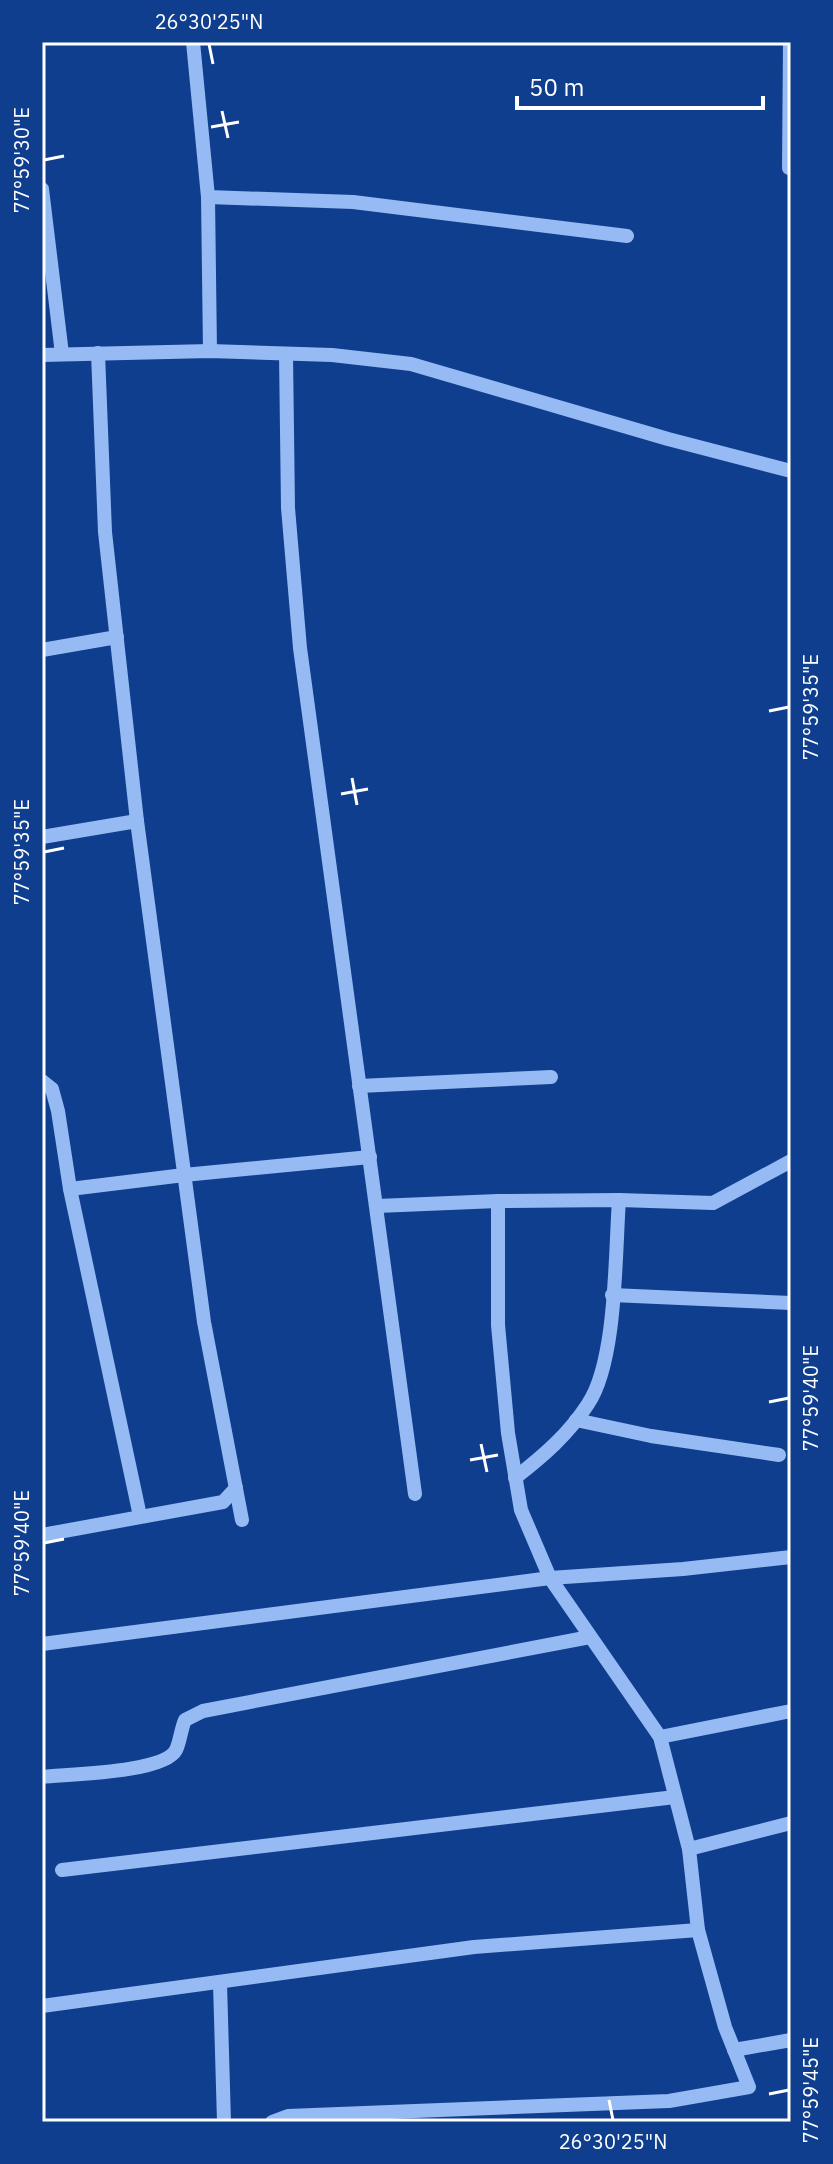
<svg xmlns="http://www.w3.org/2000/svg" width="833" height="2164" viewBox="0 0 833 2164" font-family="'IBM Plex Sans',sans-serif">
<rect width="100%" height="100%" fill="#0f3e8e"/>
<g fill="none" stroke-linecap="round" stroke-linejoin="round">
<g stroke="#96baf3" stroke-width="14">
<path d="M193 42 208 197 210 351"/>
<path d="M789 168 790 42"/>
<path d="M42 189 62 354"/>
<path d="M208 197 353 202 627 236"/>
<path d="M98 353 105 532 137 821 204 1322 242 1520"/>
<path d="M286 354 288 508 300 648 415 1494"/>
<path d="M42 355 210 351 332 355 411 364 668 439 791 471"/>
<path d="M42 650 117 637"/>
<path d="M42 837 137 821"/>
<path d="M42 1081 52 1089 58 1111 70 1189 140 1516"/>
<path d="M359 1086 551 1077"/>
<path d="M70 1189 184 1175 370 1157"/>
<path d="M377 1206 498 1201"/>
<path d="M612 1295 791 1303"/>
<path d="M576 1420 651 1436 779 1455"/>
<path d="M515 1478C543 1456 568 1435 588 1404 617 1361 615 1253 619 1200"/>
<path d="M42 1535 223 1502 236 1488"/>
<path d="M42 1644 550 1578 683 1569 791 1557"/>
<path d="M660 1737 791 1711"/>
<path d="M42 1777C68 1774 164 1773 176 1750 180 1742 181 1729 185 1720L203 1711 590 1637"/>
<path d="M689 1849 791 1823"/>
<path d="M62 1870 675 1797"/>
<path d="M220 1983 224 2122"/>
<path d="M42 2006 474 1947 698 1930"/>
<path d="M734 2050 791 2040"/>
<path d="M272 2122 288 2116 669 2101 749 2087 725 2027 698 1930 689 1849 660 1737 550 1578 521 1510 508 1433 498 1325V1201L619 1200 713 1203 791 1161"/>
</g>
</g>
<path fill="none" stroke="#fff" stroke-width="3" d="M209 44 213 64M222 111 228 138M211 127 239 122M44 160 64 156M769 711 789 707M352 778 357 805M341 794 368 789M44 852 64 848M769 1402 789 1398M481 1444 487 1472M470 1460 498 1455M44 1543 64 1539M769 2094 789 2090M609 2100 613 2120"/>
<rect width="833" height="2164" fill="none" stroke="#0f3e8e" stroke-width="88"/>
<path d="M517 96v12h246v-12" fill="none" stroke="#ffffff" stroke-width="4"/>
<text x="529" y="96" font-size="24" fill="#ffffff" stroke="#0f3e8e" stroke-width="6" paint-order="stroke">50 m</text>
<rect x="44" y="44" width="745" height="2076" fill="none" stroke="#fff" stroke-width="3"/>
<g font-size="20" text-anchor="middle" fill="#fff">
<text x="209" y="29">26°30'25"N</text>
<text transform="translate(22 160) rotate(-90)" y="7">77°59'30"E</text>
<text transform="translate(811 707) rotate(-90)" y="7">77°59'35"E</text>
<text transform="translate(22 852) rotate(-90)" y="7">77°59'35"E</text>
<text transform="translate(811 1398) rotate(-90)" y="7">77°59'40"E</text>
<text transform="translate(22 1543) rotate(-90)" y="7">77°59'40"E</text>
<text transform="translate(811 2090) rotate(-90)" y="7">77°59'45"E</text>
<text x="613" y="2149">26°30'25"N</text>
</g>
</svg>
